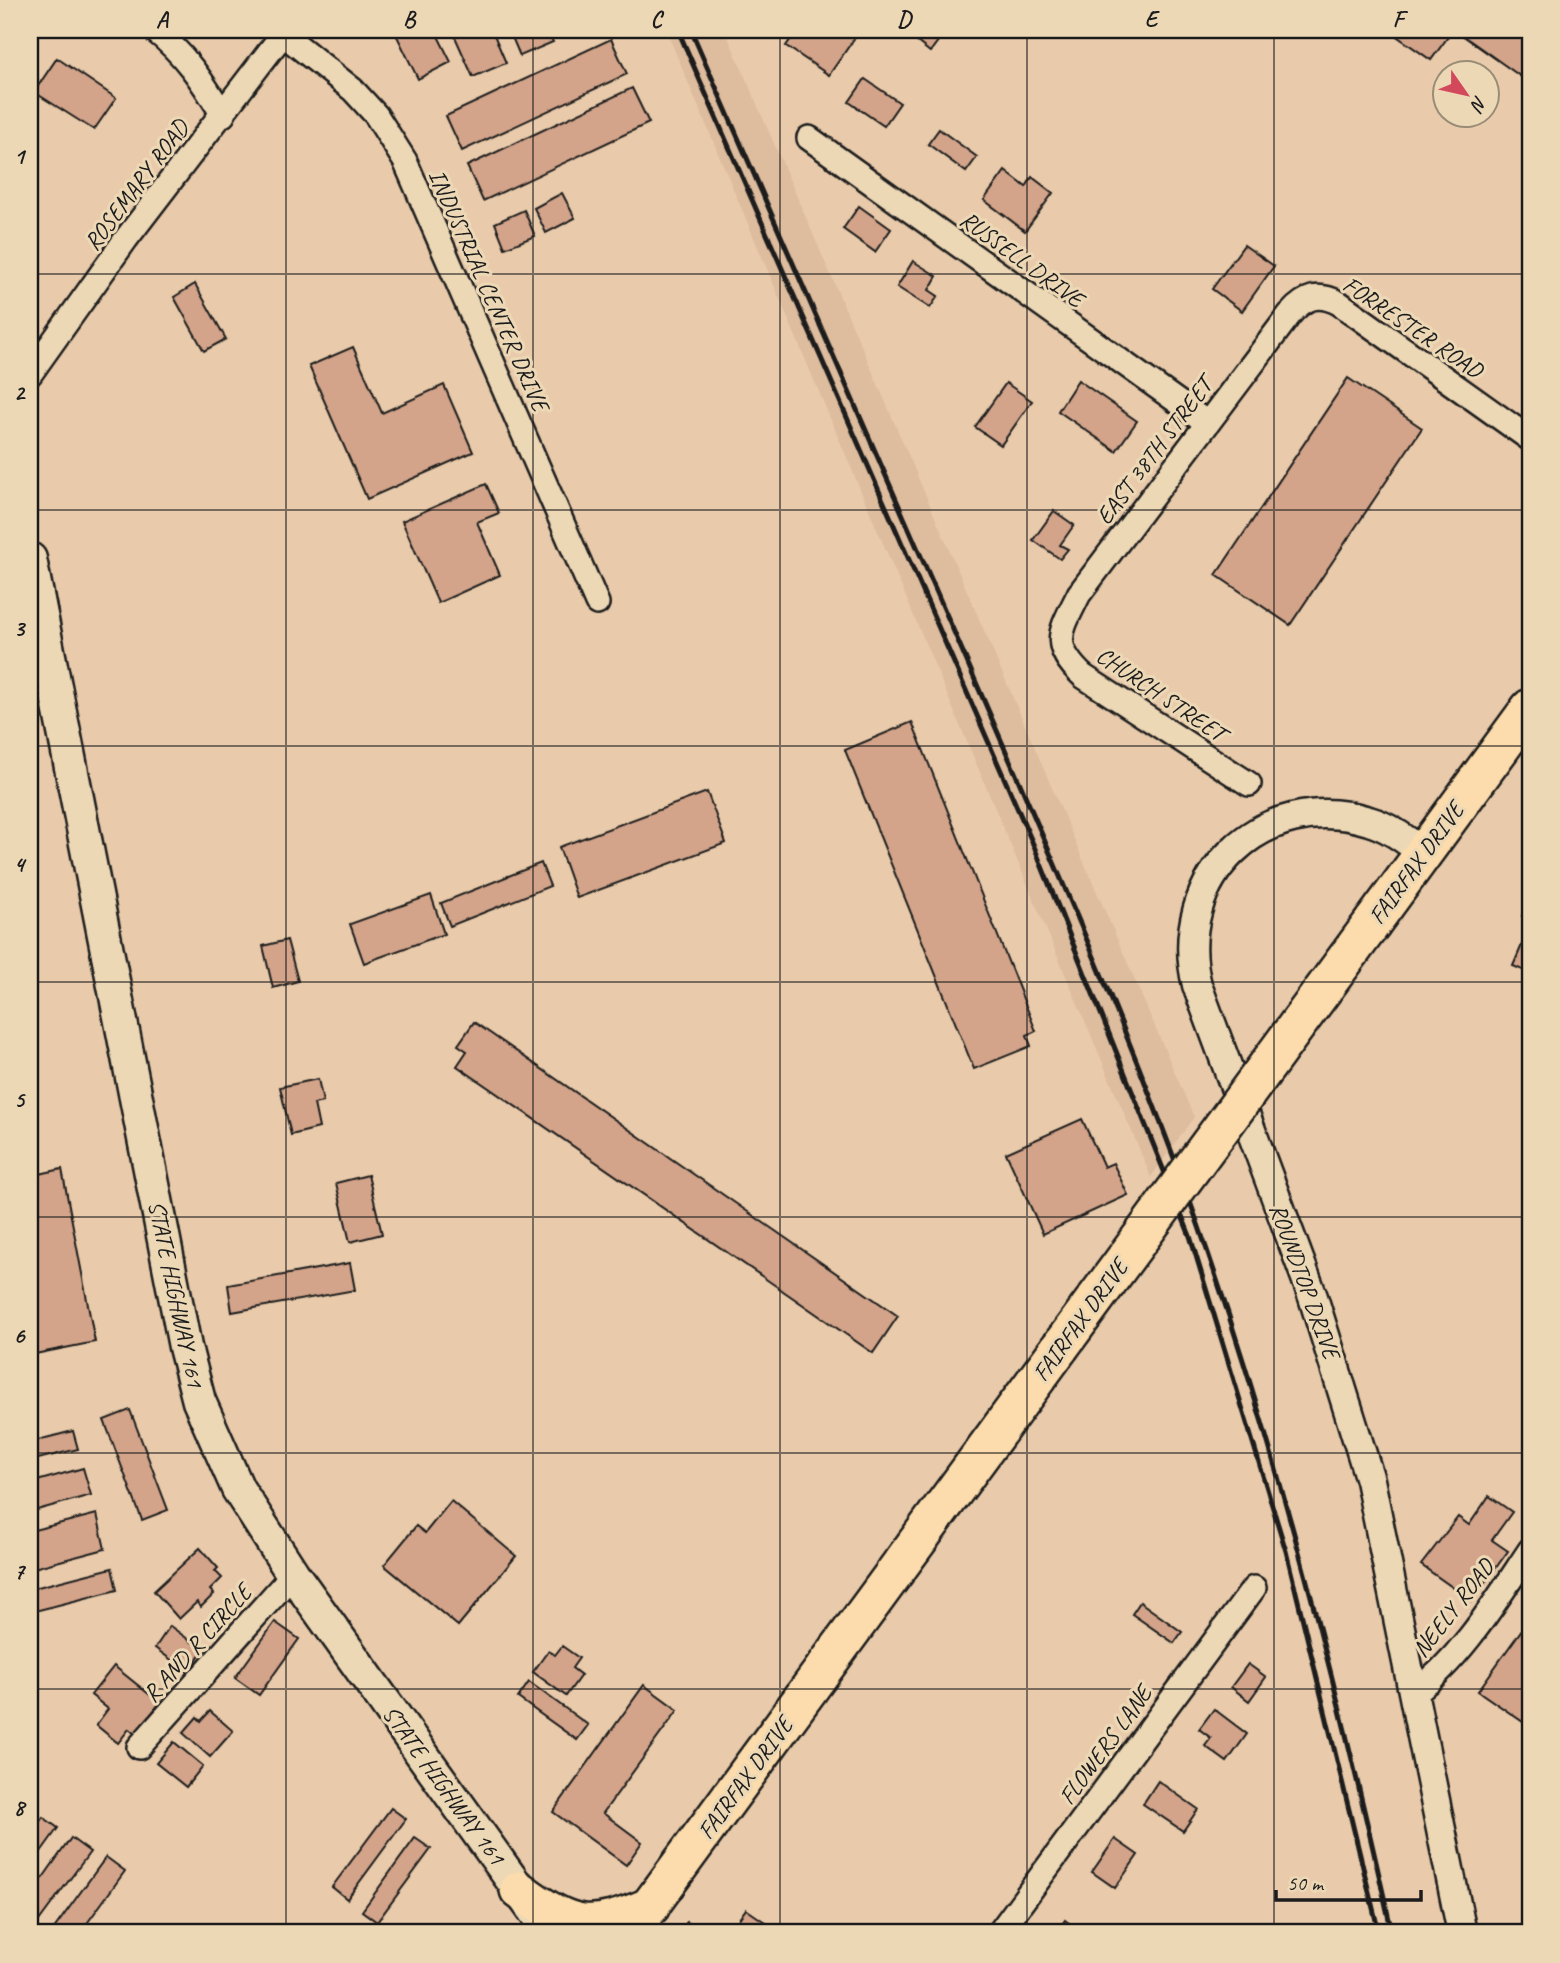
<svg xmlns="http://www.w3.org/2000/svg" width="1560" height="1963" viewBox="0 0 1560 1963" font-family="Caveat,sans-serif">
<rect width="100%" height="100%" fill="#e9cbab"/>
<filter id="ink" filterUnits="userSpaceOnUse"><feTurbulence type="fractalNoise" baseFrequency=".0143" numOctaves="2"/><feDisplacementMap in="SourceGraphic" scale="14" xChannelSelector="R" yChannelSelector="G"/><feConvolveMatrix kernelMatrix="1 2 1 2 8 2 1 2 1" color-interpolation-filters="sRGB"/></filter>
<g filter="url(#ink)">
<path fill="#debc9e" d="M666 30H725L1194 1117 1151 1177Z"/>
<g fill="#d3a48a" stroke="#1c1c1c" stroke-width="2">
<path d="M394 30H435L451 62 418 79Z"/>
<path d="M452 30H492L506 63 473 77Z"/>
<path d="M509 30H547L553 42 520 56Z"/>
<path d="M797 30H860L829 75 786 46Z"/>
<path d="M902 30H946L930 52Z"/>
<path d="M1388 30H1453L1431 60Z"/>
<path d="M1455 30H1530V83Z"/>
<path d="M611 39 627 74 462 151 446 116Z"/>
<path d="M57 58 116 98 94 130 34 92Z"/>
<path d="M865 79 900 103 884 126 849 102Z"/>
<path d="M632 88 649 123 483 201 467 166Z"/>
<path d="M939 129 977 157 966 172 928 144Z"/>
<path d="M1005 171 1026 187 1032 177 1053 193 1025 231 984 200Z"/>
<path d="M562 193 575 218 546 233 534 208Z"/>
<path d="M859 206 891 229 875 252 843 229Z"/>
<path d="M524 210 535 236 505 248 495 223Z"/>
<path d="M1244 245 1274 266 1242 311 1212 289Z"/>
<path d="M913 261 937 276 929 290 938 296 930 308 897 287Z"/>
<path d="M195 284 226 339 204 351 174 297Z"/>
<path d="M353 347 382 413 444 385 473 452 367 499 309 366Z"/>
<path d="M1348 378 1422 428 1290 625 1216 575Z"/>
<path d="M1078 380 1137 421 1116 451 1058 411Z"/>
<path d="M1006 383 1032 401 1001 445 975 427Z"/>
<path d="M486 484 499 513 477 522 500 575 438 603 402 521Z"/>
<path d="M1054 511 1074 525 1060 545 1068 549 1060 559 1033 540Z"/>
<path d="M912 722 1036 1031 1027 1035 1031 1046 974 1069 845 750Z"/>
<path d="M707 792 726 843 577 898 559 847Z"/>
<path d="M541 863 550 886 450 926 441 903Z"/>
<path d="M431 895 444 934 364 963 350 924Z"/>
<path d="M1528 901 1530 902V919L1522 916Z"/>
<path d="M1530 926V973L1513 966Z"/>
<path d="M287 940 298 981 273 988 263 946Z"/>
<path d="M474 1022 898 1316 873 1353 457 1066 467 1051 458 1045Z"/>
<path d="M318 1079 323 1102 314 1104 319 1128 291 1135 280 1087Z"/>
<path d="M1082 1119 1104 1167 1113 1163 1128 1195 1043 1234 1006 1153Z"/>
<path d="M62 1169 95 1342 30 1355V1176Z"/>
<path d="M368 1175 382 1234 350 1242 336 1183Z"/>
<path d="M350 1263 355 1290 232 1312 228 1285Z"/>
<path d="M130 1410 168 1510 142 1520 104 1420Z"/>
<path d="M73 1431 78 1449 30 1461V1442Z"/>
<path d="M83 1468 91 1495 30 1512V1483Z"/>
<path d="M1489 1496 1512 1512 1492 1540 1508 1551 1472 1601 1421 1565 1458 1517 1469 1525Z"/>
<path d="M451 1501 516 1556 458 1626 384 1565 416 1526 425 1533Z"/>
<path d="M97 1514 105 1549 30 1569V1531Z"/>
<path d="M200 1548 218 1568 215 1571 222 1578 210 1590 214 1594 201 1607 197 1602 179 1619 154 1591Z"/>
<path d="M112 1568 117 1590 31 1612 30 1589Z"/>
<path d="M1140 1602 1182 1632 1174 1643 1132 1614Z"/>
<path d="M1530 1618V1718L1526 1724 1478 1691Z"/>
<path d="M275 1622 299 1639 259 1695 235 1678Z"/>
<path d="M170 1626 203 1650 188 1672 155 1648Z"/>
<path d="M562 1646 579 1658 572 1668 581 1675 566 1696 533 1672 548 1651 555 1655Z"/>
<path d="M1248 1664 1266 1677 1249 1701 1231 1687Z"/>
<path d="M114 1666 160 1703 135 1734 129 1729 118 1743 96 1725 108 1709 91 1695Z"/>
<path d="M529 1682 588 1725 577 1740 518 1698Z"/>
<path d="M644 1685 678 1710 603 1813 642 1842 626 1865 553 1812Z"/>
<path d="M1214 1709 1247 1734 1227 1762 1205 1746 1211 1738 1199 1729Z"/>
<path d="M210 1711 233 1731 210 1757 183 1733 197 1717 201 1721Z"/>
<path d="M174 1742 203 1766 186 1787 156 1763Z"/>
<path d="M1158 1781 1198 1809 1183 1831 1143 1804Z"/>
<path d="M391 1808 406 1819 347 1899 332 1887Z"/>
<path d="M43 1817 58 1828 30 1867V1835Z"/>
<path d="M71 1838 90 1852 30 1933V1896Z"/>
<path d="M415 1838 431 1849 377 1922 362 1911Z"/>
<path d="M1115 1839 1138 1855 1115 1888 1092 1872Z"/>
<path d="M106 1857 125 1871 80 1933H51Z"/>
<path d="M746 1909 778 1931 777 1933H729Z"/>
<path d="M1065 1920 1082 1933H1056Z"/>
<path d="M687 1922 703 1933H679Z"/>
</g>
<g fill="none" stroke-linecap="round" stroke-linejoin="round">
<defs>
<g id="minor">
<path d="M154 30C184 53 203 82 223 115"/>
<path d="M283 34 353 90 376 115 405 161 597 603"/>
<path d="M809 138 1206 422"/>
<path d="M30 374 126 239 286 30"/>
<path d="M1249 784 1083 676C1049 644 1061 631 1079 594L1290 314C1305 297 1318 292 1339 303L1530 439"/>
<path d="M1413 1694C1462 1658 1497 1599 1530 1550"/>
<path d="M139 1747 293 1574"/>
<path d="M999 1933 1254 1588"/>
</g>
<path id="tertiary" d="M1424 853C1407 841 1390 827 1369 821 1263 788 1170 878 1197 985L1313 1297 1370 1480 1462 1933"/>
<path id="secondary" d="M30 559 185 1347 199 1401 238 1489 293 1574 550 1933"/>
<g id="primary">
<path d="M1373 922 1530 708"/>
<path d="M519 1890C573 1930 589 1932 651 1906"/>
<path d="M630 1933 1060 1347"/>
</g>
</defs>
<use href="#minor" stroke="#1c1c1c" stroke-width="28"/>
<use href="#tertiary" stroke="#1c1c1c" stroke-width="33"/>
<use href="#secondary" stroke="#1c1c1c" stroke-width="37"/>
<use href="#primary" stroke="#1c1c1c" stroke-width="42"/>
<use href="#minor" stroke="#edd8b6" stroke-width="23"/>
<use href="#tertiary" stroke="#edd8b6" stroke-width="28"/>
<use href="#secondary" stroke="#edd8b6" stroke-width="32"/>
<use href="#primary" stroke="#fcdcac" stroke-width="37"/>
<g stroke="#1c1c1c" stroke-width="5">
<path d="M678 30 1033 844 1190 1236 1286 1551 1379 1933"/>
<path d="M691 30C782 239 873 448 965 657 1046 844 1130 1032 1198 1224 1279 1456 1339 1694 1392 1933"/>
</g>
<defs>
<path id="primary-bridge" d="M1060 1347 1373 922"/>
</defs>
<use href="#primary-bridge" stroke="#1c1c1c" stroke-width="42" stroke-linecap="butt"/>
<use href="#primary-bridge" stroke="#fcdcac" stroke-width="37"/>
</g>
</g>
<path fill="none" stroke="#1c1c1c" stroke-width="2" stroke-opacity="0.55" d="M286 30V1933M533 30V1933M780 30V1933M1027 30V1933M1274 30V1933M30 274H1530M30 510H1530M30 746H1530M30 982H1530M30 1217H1530M30 1453H1530M30 1689H1530"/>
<g text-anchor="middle" stroke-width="6" stroke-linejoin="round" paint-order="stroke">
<g font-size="24" fill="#1c1c1c" stroke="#edd8b6">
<text transform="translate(136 185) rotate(-53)" y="8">ROSEMARY ROAD</text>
<text transform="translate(1022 259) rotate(36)" y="8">RUSSELL DRIVE</text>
<text transform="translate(489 290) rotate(66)" y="8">INDUSTRIAL CENTER DRIVE</text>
<text transform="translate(1413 327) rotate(34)" y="8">FORRESTER ROAD</text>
<text transform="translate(1154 451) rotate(-53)" y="8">EAST 38TH STREET</text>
<text transform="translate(1161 694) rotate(34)" y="8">CHURCH STREET</text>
<text transform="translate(1416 863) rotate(-54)" y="8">FAIRFAX DRIVE</text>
<text transform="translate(1305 1281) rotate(70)" y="8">ROUNDTOP DRIVE</text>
<text transform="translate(176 1294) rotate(78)" y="8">STATE HIGHWAY 161</text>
<text transform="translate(1080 1320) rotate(-54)" y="8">FAIRFAX DRIVE</text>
<text transform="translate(1453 1608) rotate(-52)" y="8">NEELY ROAD</text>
<text transform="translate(197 1643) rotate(-48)" y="8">R AND R CIRCLE</text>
<text transform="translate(1105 1745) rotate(-54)" y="8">FLOWERS LANE</text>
<text transform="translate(745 1778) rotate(-54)" y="8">FAIRFAX DRIVE</text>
<text transform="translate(444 1785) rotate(54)" y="8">STATE HIGHWAY 161</text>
</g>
</g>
<rect width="1560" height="1963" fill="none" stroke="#edd8b6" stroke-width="77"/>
<g transform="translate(1466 94) rotate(124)"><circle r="33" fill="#edd8b6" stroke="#998d78" stroke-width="2"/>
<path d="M0-5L12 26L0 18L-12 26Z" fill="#d1495b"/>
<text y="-10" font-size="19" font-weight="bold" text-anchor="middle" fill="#1c1c1c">N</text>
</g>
<path d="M1276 1890v10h145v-10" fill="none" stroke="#1c1c1c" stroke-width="3.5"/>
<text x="1287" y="1890" font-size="21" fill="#1c1c1c" stroke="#edd8b6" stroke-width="5" paint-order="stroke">50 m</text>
<rect x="38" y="38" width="1484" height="1886" fill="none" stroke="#1c1c1c" stroke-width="2.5"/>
<g font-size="23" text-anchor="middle" font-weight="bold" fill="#1c1c1c">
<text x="162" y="27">A</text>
<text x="409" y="27">B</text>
<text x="656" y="27">C</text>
<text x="904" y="27">D</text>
<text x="1151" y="27">E</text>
<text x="1398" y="27">F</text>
<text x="19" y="164">1</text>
<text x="19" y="400">2</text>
<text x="19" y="636">3</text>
<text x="19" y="872">4</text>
<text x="19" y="1107">5</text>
<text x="19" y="1343">6</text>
<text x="19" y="1579">7</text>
<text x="19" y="1815">8</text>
</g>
</svg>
